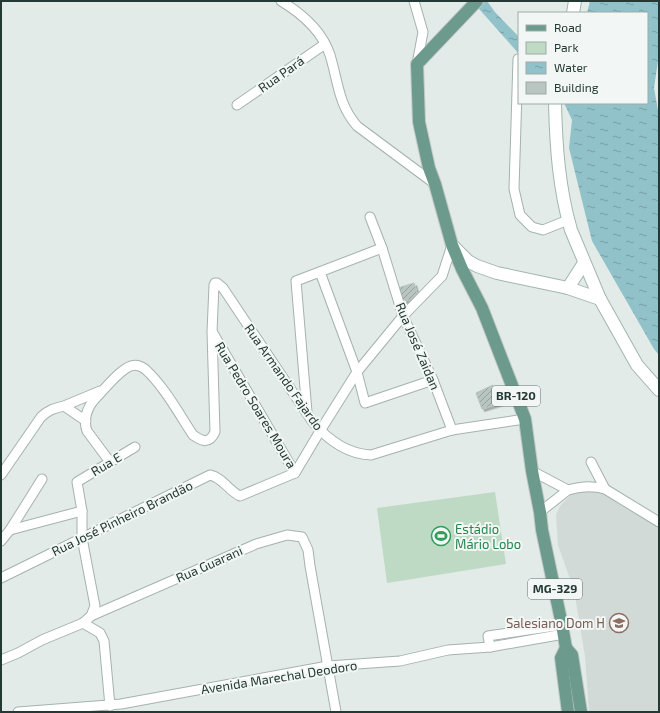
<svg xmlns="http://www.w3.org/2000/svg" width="660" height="713" viewBox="0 0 660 713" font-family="'Exo 2',sans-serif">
<defs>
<pattern id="water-ripples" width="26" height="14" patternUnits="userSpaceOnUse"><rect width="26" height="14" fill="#91c2c9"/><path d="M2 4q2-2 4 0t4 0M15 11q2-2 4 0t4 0" fill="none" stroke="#769fa4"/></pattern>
<pattern id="building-hatch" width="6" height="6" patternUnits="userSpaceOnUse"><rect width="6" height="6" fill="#b8c5c0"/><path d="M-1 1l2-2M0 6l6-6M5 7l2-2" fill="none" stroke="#95a19d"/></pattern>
<filter id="shadow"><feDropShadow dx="2.5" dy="2.5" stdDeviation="0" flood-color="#0004"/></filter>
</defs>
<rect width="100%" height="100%" fill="#e2ebe7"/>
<path fill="#d1dad6" d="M576 490H601L659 527V712H589L585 656 574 590 558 545 556 515 560 506Z"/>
<path fill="#bed9c4" d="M495 492 506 564 387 583 377 508Z"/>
<g fill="url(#water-ripples)">
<path d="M472 1H487L495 12 519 37V54Z"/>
<path d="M590 1H659V54L654 88 659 116V355L654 349 592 241 569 148 572 120 564 103H647V13H587Z"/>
</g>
<g fill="url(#building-hatch)" stroke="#b5c3bd" filter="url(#shadow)">
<path d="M414 283 418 297 402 302 398 288Z"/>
<path d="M493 385 501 403 482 409 476 393Z"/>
</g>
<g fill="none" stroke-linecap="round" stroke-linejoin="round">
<defs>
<g id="minor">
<path d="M281 1C301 13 322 31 330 55 338 81 338 104 357 126L435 184"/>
<path d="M414 1 423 32 417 64"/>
<path d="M518 59 514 189 520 215 532 227 543 230 568 220"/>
<path d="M237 105 325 44"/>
<path d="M370 217 382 248 403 316 433 380 452 430"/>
<path d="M320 272 357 372 365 403 433 380"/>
<path d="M213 333 295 473 320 431 357 372 403 316 442 276 452 245"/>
<path d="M307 412 296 281 382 248"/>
<path d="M86 421 64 406 100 391"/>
<path d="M110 462 87 431C83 420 87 408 94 400 103 391 120 369 131 366 136 364 141 366 145 369 164 386 179 414 193 435 203 442 209 444 215 432L212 332 214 285 215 283H217L223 288 312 421C327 439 347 454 371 455L452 430 525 419"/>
<path d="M591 462 605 489"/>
<path d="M532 471 568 490 540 512"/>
<path d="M1 475 41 417C48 410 55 408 64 406"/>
<path d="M568 490C581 486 592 485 605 489L659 522"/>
<path d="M10 530 82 511"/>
<path d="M1 541 10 530 42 479"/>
<path d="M1 578 210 475C222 477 229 491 240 496L295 473"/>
<path d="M91 616 256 544 287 535 302 537 308 550 310 566 336 712"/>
<path d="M490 647 488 636 562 625"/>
<path d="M1 660 18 653 42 640 83 623"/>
<path d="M110 706 104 641 100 633 83 623 91 616 95 606 82 538V511L77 482 135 447"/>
<path d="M18 712 121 704 328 666 400 661 448 650 490 647 564 634"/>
</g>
<g id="secondary">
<path d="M573 13 575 1"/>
<path d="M555 103C556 146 559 189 571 230L600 299 637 365 659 390"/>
<path d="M452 245 468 261 477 266 497 273 568 288 600 299"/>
<path d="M568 288 584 263"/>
</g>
<g id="primary">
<path d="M477 1 417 64 419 122 429 168 435 184 452 245 462 269 482 308 525 419 532 471 540 512 542 530 562 625 566 648 572 655 581 712"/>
<path d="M566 648 561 658 568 712"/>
</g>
</defs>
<use href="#minor" stroke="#a5b2ad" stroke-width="11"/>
<use href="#secondary" stroke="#a2b5ae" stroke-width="14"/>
<use href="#primary" stroke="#c2c8c6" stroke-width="14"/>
<use href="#minor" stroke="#fff" stroke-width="9"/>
<use href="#secondary" stroke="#fff" stroke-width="12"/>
<use href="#primary" stroke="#6c9b8e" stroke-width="12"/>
</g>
<defs>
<symbol id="stadium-ring" viewBox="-11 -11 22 22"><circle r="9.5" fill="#f2f7f5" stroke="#2e9e5b" stroke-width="1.5"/><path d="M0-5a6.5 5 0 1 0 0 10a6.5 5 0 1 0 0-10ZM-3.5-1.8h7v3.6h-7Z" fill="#2e9e5b"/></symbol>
<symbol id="school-ring" viewBox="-11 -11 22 22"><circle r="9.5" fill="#f2f7f5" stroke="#8d6e63" stroke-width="1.5"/><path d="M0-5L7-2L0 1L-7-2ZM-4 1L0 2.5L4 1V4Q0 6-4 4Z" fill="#8d6e63"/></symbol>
</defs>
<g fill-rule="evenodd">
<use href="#stadium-ring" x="430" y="525" width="22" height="22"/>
<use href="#school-ring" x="608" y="612" width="22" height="22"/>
</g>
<g text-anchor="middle" stroke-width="4" stroke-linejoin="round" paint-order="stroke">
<g fill="#f2f7f5" stroke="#62726d" stroke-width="1">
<rect x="492" y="386" width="48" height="20" rx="3"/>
<rect x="528" y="579" width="54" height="20" rx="3"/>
</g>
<g font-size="12" font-weight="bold" fill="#243933">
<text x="516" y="400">BR-120</text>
<text x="555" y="593">MG-329</text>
</g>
<g font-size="13" fill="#243933" stroke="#f2f7f5">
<text transform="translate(281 74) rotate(-35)" y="5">Rua Pará</text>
<text transform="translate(418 346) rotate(67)" y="5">Rua José Zaidan</text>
<text transform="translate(284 377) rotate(55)" y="5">Rua Armando Fajardo</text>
<text transform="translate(256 405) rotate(59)" y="5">Rua Pedro Soares Moura</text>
<text transform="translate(106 464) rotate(-31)" y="5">Rua E</text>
<text transform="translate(122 518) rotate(-26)" y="5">Rua José Pinheiro Brandão</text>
<text transform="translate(209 564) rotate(-24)" y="5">Rua Guarani</text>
<text transform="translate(279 677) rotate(-9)" y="5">Avenida Marechal Deodoro</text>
</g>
<g font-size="13" fill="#27864d" stroke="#f2f7f5" text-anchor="start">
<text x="455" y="534">Estádio<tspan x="455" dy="15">Mário Lobo</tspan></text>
</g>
<g font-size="13" fill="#785e54" stroke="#f2f7f5" text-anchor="end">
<text x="605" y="628">Salesiano Dom H</text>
</g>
</g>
<rect width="660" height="713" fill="none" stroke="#243933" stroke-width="4"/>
<rect x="518" y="12" width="130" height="92" fill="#f2f7f5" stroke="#a0aba7"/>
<rect x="526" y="25" width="20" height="6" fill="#6c9b8e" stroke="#a0aba7"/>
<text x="554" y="32" font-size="12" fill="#243933">Road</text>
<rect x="526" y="42" width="20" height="12" fill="#bed9c4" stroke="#a0aba7"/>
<text x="554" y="52" font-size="12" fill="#243933">Park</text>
<rect x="526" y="62" width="20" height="12" fill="url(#water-ripples)" stroke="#a0aba7"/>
<text x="554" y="72" font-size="12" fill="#243933">Water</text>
<rect x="526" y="82" width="20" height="12" fill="#b8c5c0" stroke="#a0aba7"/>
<text x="554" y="92" font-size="12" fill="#243933">Building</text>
</svg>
